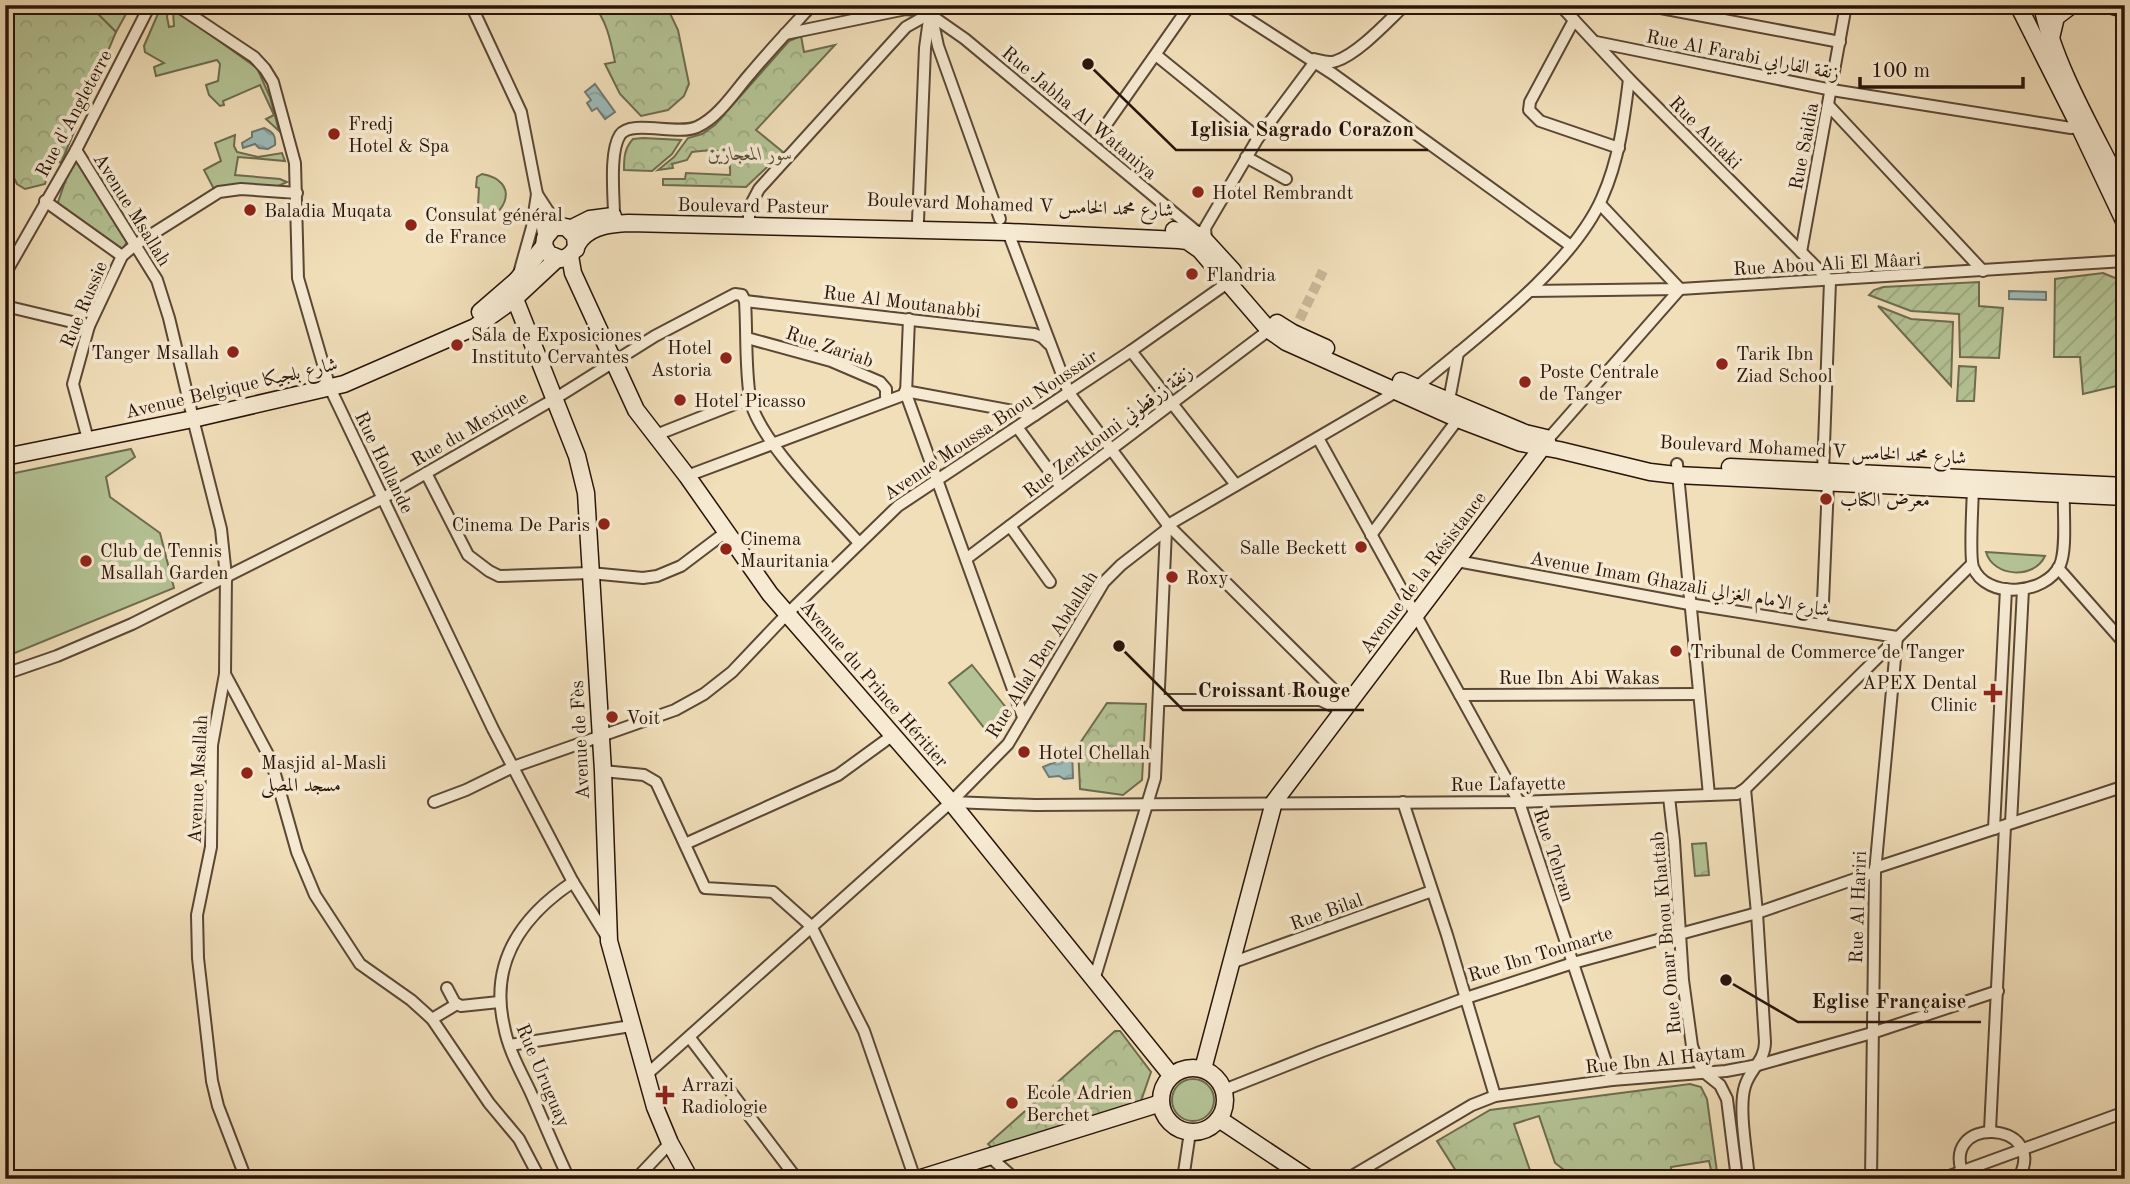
<svg xmlns="http://www.w3.org/2000/svg" width="2130" height="1184" viewBox="0 0 2130 1184" font-family="'Old Standard TT',Amiri,serif">
<defs>
<pattern id="forest-crowns" width="20" height="18" patternUnits="userSpaceOnUse" patternTransform="scale(1.75)"><rect width="20" height="18" fill="#b4c395"/><path d="M2 6a3 3 0 1 1 6 0M12 15a3 3 0 1 1 6 0" fill="none" stroke="#9ba77f"/></pattern>
<pattern id="garden-furrows" width="10" height="10" patternUnits="userSpaceOnUse" patternTransform="scale(1.75)"><rect width="10" height="10" fill="#b4c395"/><path d="M-1 1l2-2M0 10L10 0M9 11l2-2" fill="none" stroke="#9ba77f"/></pattern>
<pattern id="water-waves" width="16" height="10" patternUnits="userSpaceOnUse" patternTransform="scale(1.75)"><rect width="16" height="10" fill="#9dbbb8"/><path d="M0 5q4-4 8 0t8 0" fill="none" stroke="#87a09d"/></pattern>
</defs>
<rect width="100%" height="100%" fill="#f1dfba"/>
<filter id="stains"><feTurbulence type="fractalNoise" baseFrequency=".00286" numOctaves="4"/><feColorMatrix values="0 0 0 0 .2 0 0 0 0 .09 0 0 0 0 .02 0 0 0 .5 -.17"/></filter>
<radialGradient id="worn" r=".72"><stop offset=".6" stop-color="#630" stop-opacity="0"/><stop offset="1" stop-color="#630" stop-opacity=".3"/></radialGradient>
<g fill="#b4c395" stroke="#6e6c4f" stroke-width="2">
<path d="M89 5H131L116 32Z"/>
<path d="M160 9H168L167 17 169 27 174 26 173 11 184 16 257 68 270 97 279 131 266 119 274 115 260 85 223 101 224 105 220 106 209 95 206 85 218 81 220 64 217 60 156 76 154 67 164 63 145 52 144 46Z"/>
<path d="M235 135 234 146 237 152 258 157 282 153 285 161 238 157 235 175 280 179 287 182 274 188 215 191 204 170 221 161 215 143Z"/>
<path d="M482 174C520 181 508 215 478 223L475 220V208L478 205 479 188 476 187 477 177Z"/>
<path d="M131 449 135 457 106 477 110 497 160 533 174 588 5 657V475Z"/>
<path d="M1986 552 2045 556C2034 580 1993 577 1986 552Z"/>
<path d="M972 665 1008 710 985 729 949 683Z"/>
<circle cx="1193" cy="1100" r="21"/>
</g>
<g fill="url(#forest-crowns)" stroke="#6e6c4f" stroke-width="2">
<path d="M5 5H89L116 32 61 163 52 157 45 184 25 189 17 184 11 172 5 169Z"/>
<path d="M593 5H666L678 30 689 84 684 96 668 110 641 116 620 94 605 64 615 62C611 43 607 20 593 5Z"/>
<path d="M801 36 804 52 835 45 756 130 783 152 746 187 663 185V179H685L686 173 730 175C732 146 715 149 692 152L687 160 672 164 673 168 658 170 674 157 688 138 702 134 715 125 789 41Z"/>
<path d="M643 138 681 140 672 154 652 171 624 170C624 158 624 149 633 139Z"/>
<path d="M76 150 127 242 123 249 110 243 57 205Z"/>
<path d="M1107 703 1146 704 1142 780 1123 795 1080 789 1078 746Z"/>
<path d="M1706 843 1709 875 1695 876 1692 844Z"/>
<path d="M1115 1031H1120L1151 1072 1141 1101 994 1150 988 1144Z"/>
<path d="M1690 1084 1701 1087 1707 1099 1718 1179H1713L1709 1161 1671 1167 1672 1179H1576L1555 1163 1539 1116 1514 1124 1533 1179H1444L1456 1171 1437 1141 1490 1110Z"/>
</g>
<g fill="url(#garden-furrows)" stroke="#6e6c4f" stroke-width="2">
<path d="M2103 273 2125 282V384L2083 394 2080 357H2054L2055 279Z"/>
<path d="M1979 282V306L2003 308 1999 358 1960 357 1959 314 1911 311 1869 295 1874 290 1883 287Z"/>
<path d="M1878 306 1911 319 1953 322 1951 386Z"/>
<path d="M1959 366 1976 367 1974 401H1957Z"/>
</g>
<g fill="url(#water-waves)" stroke="#6f7872" stroke-width="2">
<path d="M595 84 615 112 605 119 597 108 592 111 587 103 591 100 585 92Z"/>
<path d="M264 128C273 132 276 135 275 145L268 149 259 148 255 144 243 148 242 143 252 137V132Z"/>
<path d="M2009 291 2046 292V300L2009 299Z"/>
<path d="M1072 750 1073 778 1064 779 1059 776 1049 777 1043 767 1065 758Z"/>
</g>
<g fill="none" stroke-linecap="round" stroke-linejoin="round">
<path stroke="#c9b697" stroke-width="10" stroke-dasharray="10 5" stroke-linecap="butt" d="M1293 333 1323 271"/>
<defs>
<g id="street">
<path d="M176 5 254 57 265 69 273 82 295 163 298 278 330 388 493 729 573 882 607 937"/>
<path d="M471 5 521 112 537 194 548 211 562 226"/>
<path d="M1226 5 1333 74 1571 246"/>
<path d="M1560 5 1629 79 1830 281 1823 472"/>
<path d="M1645 5 1840 42"/>
<path d="M931 13 938 46 1000 219"/>
<path d="M1574 20 1530 102 1529 110 1540 121 1619 148"/>
<path d="M785 34 906 9 925 11 965 39 1197 232"/>
<path d="M1596 42 1832 90 2071 128 2082 127"/>
<path d="M1156 55 1258 138"/>
<path d="M1314 59C1322 61 1329 64 1336 61 1359 53 1387 22 1405 5"/>
<path d="M1829 106 1983 271"/>
<path d="M1108 122 1190 5"/>
<path d="M76 150 157 280 169 318 191 410"/>
<path d="M1246 157 1286 179"/>
<path d="M45 201 122 256"/>
<path d="M1600 204 1680 289"/>
<path d="M539 207 544 241"/>
<path d="M614 216C614 196 609 152 620 135 631 119 677 136 697 127 719 117 735 91 750 74 770 50 791 28 812 5"/>
<path d="M749 218V208L759 189 906 27 931 13"/>
<path d="M918 221 925 48 931 5"/>
<path d="M1008 232 1069 393 1168 525 1349 705"/>
<path d="M1206 239 1205 228 1258 138 1314 63"/>
<path d="M1801 252 1846 5"/>
<path d="M520 270 532 227 537 194"/>
<path d="M5 274 76 150 150 5"/>
<path d="M1530 291 1680 289 2125 261"/>
<path d="M745 301 1034 334 1042 337 1049 344"/>
<path d="M5 306 89 326"/>
<path d="M909 319 906 394 1023 717"/>
<path d="M747 338 831 361 880 382 886 389V401"/>
<path d="M1131 351 1236 485"/>
<path d="M1417 387C1474 339 1572 267 1602 198 1619 160 1624 120 1629 79"/>
<path d="M905 391 1035 415"/>
<path d="M1449 400 1458 353"/>
<path d="M193 419 221 529 226 576 225 674 212 745 211 847 197 915 198 958 212 1081 218 1106 246 1179"/>
<path d="M1017 427 1061 487"/>
<path d="M86 432 73 384 89 326 122 256 135 245 219 192 241 189 297 193"/>
<path d="M656 435 750 398"/>
<path d="M1318 438 1519 802 1612 1080"/>
<path d="M1549 438 1680 289"/>
<path d="M1677 464 1709 795"/>
<path d="M426 473 468 555 489 571 499 576 590 573 643 578 657 576 681 566 726 532"/>
<path d="M687 476 906 394"/>
<path d="M1973 485C1973 500 1969 556 1973 567 1986 600 2046 595 2060 565 2067 549 2063 513 2064 494"/>
<path d="M1010 526 1050 582"/>
<path d="M1371 535 1458 419"/>
<path d="M966 559 1269 330"/>
<path d="M1457 561 1689 604 1897 637"/>
<path d="M2058 568 2125 644"/>
<path d="M1822 625 1828 484"/>
<path d="M5 674 57 656 132 624 383 498 556 398 655 336 735 294 742 295 745 301C747 332 745 366 750 398 756 438 830 510 859 543"/>
<path d="M225 674 271 760 297 852 315 895 360 964 411 1000 432 1019 489 1103 519 1139 540 1179"/>
<path d="M1460 695 1699 694"/>
<path d="M1159 700H1320L1343 711"/>
<path d="M603 771 644 775 656 782 705 888 773 892 811 926 864 1031 915 1179"/>
<path d="M1745 789 1757 913 1765 1042C1765 1061 1750 1069 1745 1086 1738 1108 1747 1154 1749 1179"/>
<path d="M1669 797 1674 841 1683 980 1692 1046 1699 1064 1705 1073 1720 1085 1727 1099 1737 1179"/>
<path d="M434 802 466 790 513 767 675 710 704 694 732 672 787 614 898 506 1131 351 1233 279"/>
<path d="M951 802 1035 805 1519 802 1737 794 1745 789 1972 564"/>
<path d="M1403 802 1447 935 1495 1096"/>
<path d="M2011 823 2023 589"/>
<path d="M1994 829 2006 589"/>
<path d="M685 844 838 775 893 735"/>
<path d="M1875 868 2125 786"/>
<path d="M1231 963 1432 891"/>
<path d="M1094 980 1155 778 1166 530"/>
<path d="M447 988 455 1003 461 1006 499 1002"/>
<path d="M432 1019 457 1004"/>
<path d="M690 1038 797 1179"/>
<path d="M510 1045 631 1026"/>
<path d="M645 1076 951 802 1008 744 1104 582 1121 565 1166 530 1168 525 1401 389"/>
<path d="M1224 1090 1320 1052 1466 998 1573 963 1757 913 1875 872"/>
<path d="M1990 1130 2005 826"/>
<path d="M989 1156 1015 1179"/>
<path d="M569 1179C555 1150 543 1120 530 1091 520 1070 508 1049 504 1026 489 962 522 916 573 882"/>
<path d="M636 1179 670 1143"/>
<path d="M1183 1179 1190 1132"/>
<path d="M1347 1179 1472 1105 1495 1096 1612 1080 1726 1071 1758 1065 1872 1033 1998 991"/>
<path d="M1871 1179 1875 872 1897 637"/>
<path d="M1941 1179 2125 1112"/>
<path d="M1965 1179C1934 1113 2052 1120 2018 1179"/>
</g>
<g id="secondary">
<path d="M2018 5 2080 128 2125 223"/>
<path d="M2042 5C2054 67 2097 137 2125 195"/>
<path d="M2109 5 2125 9"/>
<path d="M2051 38 2056 17 2072 5"/>
<path d="M570 229 590 219 613 216"/>
<path d="M1174 230 1200 235 1233 271"/>
<path d="M576 249 575 236 566 227H554L545 238 544 246 549 254 561 259C574 256 574 248 581 239 593 225 612 224 629 223L1008 232 1179 240 1187 241 1200 250 1269 330 1286 342 1458 419 1521 443 1559 450 1650 472 1676 475 2125 497"/>
<path d="M570 256 573 273 636 410 687 476 770 594 951 802 1171 1075"/>
<path d="M517 280 515 299 577 456 586 493 603 771 609 941 655 1107 670 1143 690 1179"/>
<path d="M480 312 517 280 544 246"/>
<path d="M1277 323 1293 333 1326 348"/>
<path d="M1401 381 1525 433 1546 438"/>
<path d="M5 457 193 419 344 384 475 327 513 300 557 259"/>
<path d="M1730 467 2125 486"/>
<circle cx="1193" cy="1100" r="32"/>
<path d="M1203 1069 1274 802 1547 441"/>
<path d="M1219 1119 1309 1179"/>
<path d="M918 1179 1161 1103"/>
</g>
</defs>
<use href="#street" stroke="#5b4735" stroke-width="14"/>
<use href="#secondary" stroke="#291409" stroke-width="19"/>
<use href="#street" stroke="#f6ead2" stroke-width="10"/>
<use href="#secondary" stroke="#f6ead2" stroke-width="16"/>
</g>
<g fill="#8f2418" stroke="#f6ead2" stroke-width="2.5">
<circle cx="334" cy="134" r="7"/>
<circle cx="1198" cy="192" r="7"/>
<circle cx="250" cy="210" r="7"/>
<circle cx="411" cy="225" r="7"/>
<circle cx="1192" cy="274" r="7"/>
<circle cx="457" cy="345" r="7"/>
<circle cx="233" cy="352" r="7"/>
<circle cx="726" cy="358" r="7"/>
<circle cx="1722" cy="364" r="7"/>
<circle cx="1525" cy="382" r="7"/>
<circle cx="680" cy="400" r="7"/>
<circle cx="1826" cy="499" r="7"/>
<circle cx="604" cy="524" r="7"/>
<circle cx="1361" cy="547" r="7"/>
<circle cx="726" cy="549" r="7"/>
<circle cx="86" cy="561" r="7"/>
<circle cx="1172" cy="577" r="7"/>
<circle cx="1676" cy="651" r="7"/>
<path d="M1989.5 682.5h7v7h7v7h-7v7h-7v-7h-7v-7h7z"/>
<circle cx="612" cy="717" r="7"/>
<circle cx="1024" cy="752" r="7"/>
<circle cx="247" cy="773" r="7"/>
<path d="M661.5 1084.5h7v7h7v7h-7v7h-7v-7h-7v-7h7z"/>
<circle cx="1012" cy="1103" r="7"/>
</g>
<g text-anchor="middle" stroke-width="7" stroke-linejoin="round" paint-order="stroke">
<g font-size="19" fill="#291409" stroke="#f6ead2">
<text transform="translate(1743 54) rotate(11)" y="7">Rue Al Farabi زنقة الفارابي</text>
<text transform="translate(1080 112) rotate(40)" y="7">Rue Jabha Al Wataniya</text>
<text transform="translate(73 113) rotate(-62)" y="7">Rue d'Angleterre</text>
<text transform="translate(1706 132) rotate(45)" y="7">Rue Antaki</text>
<text transform="translate(1803 146) rotate(-79)" y="7">Rue Saidia</text>
<text transform="translate(1020 204) rotate(2)" y="7">Boulevard Mohamed V شارع محمد الخامس</text>
<text transform="translate(753 205) rotate(1)" y="7">Boulevard Pasteur</text>
<text transform="translate(133 209) rotate(58)" y="7">Avenue Msallah</text>
<text transform="translate(1827 263) rotate(-3)" y="7">Rue Abou Ali El Mâari</text>
<text transform="translate(902 301) rotate(7)" y="7">Rue Al Moutanabbi</text>
<text transform="translate(83 304) rotate(-67)" y="7">Rue Russie</text>
<text transform="translate(830 346) rotate(19)" y="7">Rue Zariab</text>
<text transform="translate(231 387) rotate(-13)" y="7">Avenue Belgique شارع بلجيكا</text>
<text transform="translate(990 424) rotate(-34)" y="7">Avenue Moussa Bnou Noussair</text>
<text transform="translate(469 428) rotate(-30)" y="7">Rue du Mexique</text>
<text transform="translate(1107 431) rotate(-37)" y="7">Rue Zerktouni زنقة زرقطوني</text>
<text transform="translate(1813 449) rotate(3)" y="7">Boulevard Mohamed V شارع محمد الخامس</text>
<text transform="translate(385 462) rotate(64)" y="7">Rue Hollande</text>
<text transform="translate(1422 572) rotate(-53)" y="7">Avenue de la Résistance</text>
<text transform="translate(1680 583) rotate(10)" y="7">Avenue Imam Ghazali شارع الامام الغزالي</text>
<text transform="translate(1041 654) rotate(-58)" y="7">Rue Allal Ben Abdallah</text>
<text x="1579" y="684">Rue Ibn Abi Wakas</text>
<text transform="translate(875 683) rotate(49)" y="7">Avenue du Prince Héritier</text>
<text transform="translate(579 740) rotate(-93)" y="7">Avenue de Fès</text>
<text transform="translate(197 779) rotate(-87)" y="7">Avenue Msallah</text>
<text transform="translate(1508 783) rotate(-1)" y="7">Rue Lafayette</text>
<text transform="translate(1555 855) rotate(72)" y="7">Rue Tehran</text>
<text transform="translate(1857 907) rotate(-88)" y="7">Rue Al Hariri</text>
<text transform="translate(1326 911) rotate(-20)" y="7">Rue Bilal</text>
<text transform="translate(1665 933) rotate(-95)" y="7">Rue Omar Bnou Khattab</text>
<text transform="translate(1540 953) rotate(-17)" y="7">Rue Ibn Toumarte</text>
<text transform="translate(1665 1058) rotate(-6)" y="7">Rue Ibn Al Haytam</text>
<text transform="translate(544 1075) rotate(67)" y="7">Rue Uruguay</text>
</g>
<g font-size="19" fill="#291409" stroke="#f6ead2" text-anchor="start">
<text x="348" y="130">Fredj<tspan x="348" dy="22">Hotel &amp; Spa</tspan></text>
<text x="1212" y="199">Hotel Rembrandt</text>
<text x="264" y="217">Baladia Muqata</text>
<text x="425" y="221">Consulat général<tspan x="425" dy="22">de France</tspan></text>
<text x="1206" y="281">Flandria</text>
<text x="471" y="341">Sala de Exposiciones<tspan x="471" dy="22">Instituto Cervantes</tspan></text>
<text x="712" y="354" text-anchor="end">Hotel<tspan x="712" dy="22">Astoria</tspan></text>
<text x="219" y="359" text-anchor="end">Tanger Msallah</text>
<text x="1736" y="360">Tarik Ibn<tspan x="1736" dy="22">Ziad School</tspan></text>
<text x="1539" y="378">Poste Centrale<tspan x="1539" dy="22">de Tanger</tspan></text>
<text x="694" y="407">Hotel Picasso</text>
<text x="1840" y="506">معرض الكتاب</text>
<text x="590" y="531" text-anchor="end">Cinema De Paris</text>
<text x="740" y="545">Cinema<tspan x="740" dy="22">Mauritania</tspan></text>
<text x="1347" y="554" text-anchor="end">Salle Beckett</text>
<text x="100" y="557">Club de Tennis<tspan x="100" dy="22">Msallah Garden</tspan></text>
<text x="1186" y="584">Roxy</text>
<text x="1690" y="658">Tribunal de Commerce de Tanger</text>
<text x="1977" y="689" text-anchor="end">APEX Dental<tspan x="1977" dy="22">Clinic</tspan></text>
<text x="626" y="724">Voit</text>
<text x="1038" y="759">Hotel Chellah</text>
<text x="261" y="769">Masjid al-Masli<tspan x="261" dy="22">مسجد المصلى</tspan></text>
<text x="681" y="1091">Arrazi<tspan x="681" dy="22">Radiologie</tspan></text>
<text x="1026" y="1099">Ecole Adrien<tspan x="1026" dy="22">Berchet</tspan></text>
</g>
<g font-size="19" font-style="italic" fill="#5a513a" stroke="#f6ead2">
<text x="750" y="160">سور المعجازين</text>
</g>
</g>
<path fill="none" stroke="#291409" stroke-width="2.5" d="M1088 64L1176 150H1428M1119 646L1183 710H1364M1726 980L1798 1022H1981"/>
<g fill="#291409" stroke="#f6ead2" stroke-width="2.5">
<circle cx="1088" cy="64" r="7"/>
<circle cx="1119" cy="646" r="7"/>
<circle cx="1726" cy="980" r="7"/>
</g>
<g font-size="21" text-anchor="middle" font-weight="bold" fill="#291409" stroke="#f6ead2" stroke-width="7" stroke-linejoin="round" paint-order="stroke">
<text x="1302" y="136">Iglisia Sagrado Corazon</text>
<text x="1274" y="697">Croissant Rouge</text>
<text x="1889" y="1008">Eglise Française</text>
</g>
<rect width="2130" height="1184" fill="none" stroke="#f1dfba" stroke-width="28"/>
<rect x="7" y="7" width="2116" height="1170" fill="none" stroke="#291409" stroke-width="3.5"/>
<rect x="14" y="14" width="2102" height="1156" fill="none" stroke="#291409" stroke-width="2"/>
<path d="M1860 77v10h163v-10" fill="none" stroke="#291409" stroke-width="3.5"/>
<text x="1871" y="77" font-size="21" fill="#291409" stroke="#f6ead2" stroke-width="5" paint-order="stroke">100 m</text>
<rect width="100%" height="100%" filter="url(#stains)"/>
<rect width="100%" height="100%" fill="url(#worn)"/>
</svg>
